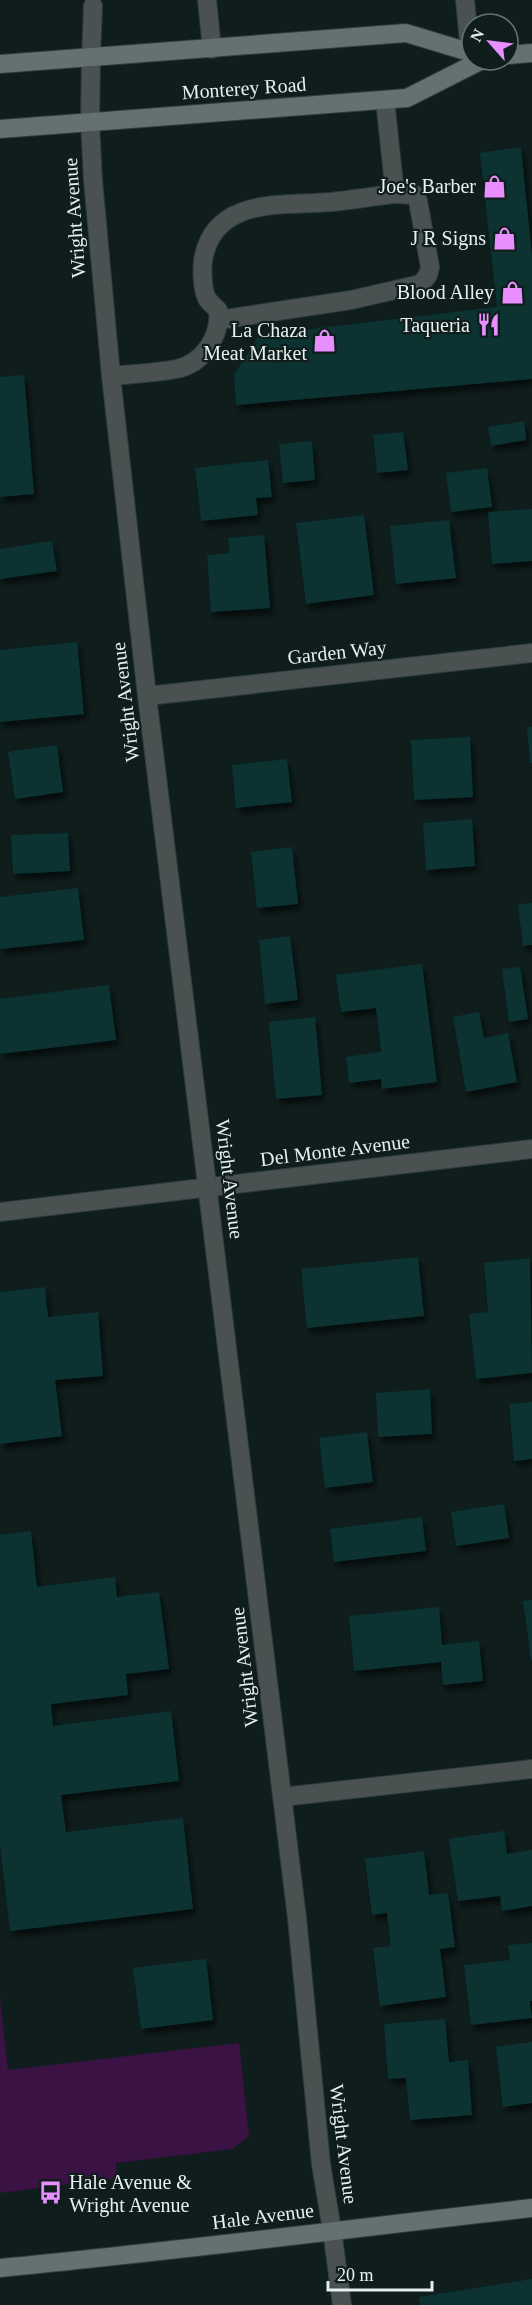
<svg xmlns="http://www.w3.org/2000/svg" width="532" height="2305" viewBox="0 0 532 2305" font-family="Georgia,serif">
<defs>
<filter id="shadow"><feDropShadow dx="3.5" dy="6" stdDeviation="3" flood-color="#0009"/></filter>
</defs>
<rect width="100%" height="100%" fill="#0f1e1d"/>
<path fill="#3a1243" d="M0 1999 8 2070 239 2043 249 2136 232 2149 116 2163 117 2178 0 2193Z"/>
<g fill="#093333" filter="url(#shadow)">
<path d="M521 147 532 256V379L236 405 234 375 259 335 497 307 480 153Z"/>
<path d="M24 375 34 494 0 497V377Z"/>
<path d="M524 421 526 440 491 446 488 427Z"/>
<path d="M403 432 408 470 377 473 373 435Z"/>
<path d="M312 441 315 480 283 483 279 444Z"/>
<path d="M268 460 272 497 256 498 258 515 201 521 195 468Z"/>
<path d="M487 468 492 507 451 512 446 473Z"/>
<path d="M532 509V561L492 564 488 512Z"/>
<path d="M364 515 374 595 306 604 296 523Z"/>
<path d="M449 520 456 578 396 584 390 526Z"/>
<path d="M264 535 270 608 211 612 207 555 230 553 228 538Z"/>
<path d="M52 541 57 571 0 579V549Z"/>
<path d="M77 642 84 714 0 722V650Z"/>
<path d="M527 727H532V763H530Z"/>
<path d="M470 737 473 797 414 800 411 740Z"/>
<path d="M57 745 63 792 15 799 8 752Z"/>
<path d="M287 759 292 802 236 808 232 765Z"/>
<path d="M472 819 475 866 426 870 423 823Z"/>
<path d="M68 833 70 871 13 874 11 835Z"/>
<path d="M292 847 298 904 257 908 251 852Z"/>
<path d="M78 888 84 940 0 949V897Z"/>
<path d="M532 903V945L523 946 518 905Z"/>
<path d="M290 936 298 1000 265 1004 259 940Z"/>
<path d="M422 964 437 1082 382 1089 381 1079 349 1083 346 1057 381 1052 376 1008 341 1012 336 975Z"/>
<path d="M520 967 528 1019 509 1022 502 969Z"/>
<path d="M109 985 116 1040 0 1054V999Z"/>
<path d="M479 1012 484 1038 508 1033 517 1082 466 1092 453 1017Z"/>
<path d="M315 1017 322 1095 276 1099 269 1022Z"/>
<path d="M418 1257 424 1316 307 1328 301 1269Z"/>
<path d="M530 1258 532 1373 476 1379 469 1314 488 1312 484 1263Z"/>
<path d="M45 1287 48 1317 98 1312 103 1376 55 1380 62 1436 0 1444V1292Z"/>
<path d="M430 1389 432 1434 378 1437 376 1393Z"/>
<path d="M532 1402V1459L514 1461 509 1404Z"/>
<path d="M367 1432 373 1482 325 1488 319 1438Z"/>
<path d="M504 1504 509 1538 456 1546 451 1512Z"/>
<path d="M422 1517 426 1551 334 1562 330 1529Z"/>
<path d="M31 1531 37 1587 115 1577 117 1597 159 1592 169 1669 126 1674 128 1695 51 1704 53 1726 171 1711 179 1781 61 1795 66 1832 183 1818 193 1909 10 1931 0 1845V1535Z"/>
<path d="M532 1600V1660H531L523 1601Z"/>
<path d="M439 1607 442 1645 479 1641 483 1681 443 1685 441 1662 354 1671 349 1616Z"/>
<path d="M504 1831 507 1854 532 1850V1906L502 1911 500 1896 458 1901 449 1839Z"/>
<path d="M424 1851 429 1895 448 1893 455 1947 440 1949 446 1997 380 2006 373 1948 391 1946 387 1913 372 1915 365 1859Z"/>
<path d="M532 1943V2001H530L532 2018 471 2025 464 1965 510 1960 508 1945Z"/>
<path d="M206 1959 213 2020 141 2029 133 1968Z"/>
<path d="M445 2019 449 2062 468 2060 472 2115 410 2120 406 2078 388 2079 384 2024Z"/>
<path d="M532 2042V2103L503 2107 496 2047Z"/>
<path d="M532 2279V2305H420L419 2297Z"/>
</g>
<g fill="none" stroke-linecap="round" stroke-linejoin="round">
<defs>
<g id="service">
<path d="M207 0 212 49"/>
<path d="M465 0 470 52"/>
<path d="M91 57 93 6"/>
<path d="M219 320 351 300 421 284 428 275 430 267 418 201 415 195 395 194"/>
<path d="M111 376C132 374 155 373 176 369 203 364 221 336 218 310 215 307 211 304 208 300 202 292 202 270 203 260 214 196 283 206 331 202 352 200 374 196 395 194L385 100"/>
<path d="M282 1797 532 1769"/>
</g>
<g id="minor">
<path d="M147 696 532 653"/>
<path d="M0 1212 532 1149"/>
<path d="M332 2230 342 2305"/>
</g>
<path id="tertiary" d="M91 57 90 122 93 180 111 376 147 696 297 1918 321 2164 332 2230"/>
<g id="secondary">
<path d="M508 55 532 53"/>
<path d="M0 64 406 33 472 53"/>
<path d="M0 129 407 98 482 60"/>
<path d="M0 2268C178 2251 355 2228 532 2208"/>
</g>
</defs>
<use href="#service" stroke="#2d3b3b" stroke-width="20"/>
<use href="#minor" stroke="#2d3b3b" stroke-width="20"/>
<use href="#tertiary" stroke="#2d3b3b" stroke-width="20"/>
<use href="#secondary" stroke="#2d3b3b" stroke-width="20"/>
<use href="#service" stroke="#4a5151" stroke-width="18"/>
<use href="#minor" stroke="#4a5151" stroke-width="18"/>
<use href="#tertiary" stroke="#4a5151" stroke-width="18"/>
<use href="#secondary" stroke="#657070" stroke-width="18"/>
</g>
<defs>
<symbol id="shop-bare" viewBox="-9 -9 18 18"><path d="M-5-2.5h2.3a2.7 3.5 0 0 1 5.4 0H5L5.5 6h-11ZM-1.5-2.5h3a1.5 2.3 0 0 0-3 0Z" fill="#e98efe" stroke="#0f1e1d" stroke-width="2.5" paint-order="stroke"/></symbol>
<symbol id="restaurant-bare" viewBox="-9 -9 18 18"><path d="M-5-6h1v4h1v-4h1v4h1v-4h1v5L-1.5 .5V6h-2V.5L-5-1ZM5-6V6H3V1.5H1.5Q1.5-4 5-6Z" fill="#e98efe" stroke="#0f1e1d" stroke-width="2.5" paint-order="stroke"/></symbol>
<symbol id="bus-bare" viewBox="-9 -9 18 18"><path d="M-5-6H5V4H4V6H2V4H-2V6H-4V4H-5ZM-3.5-4V0h7V-4ZM-3.5 1.2v1.5H-2V1.2ZM2 1.2v1.5H3.5V1.2Z" fill="#e98efe" stroke="#0f1e1d" stroke-width="2.5" paint-order="stroke"/></symbol>
</defs>
<g fill-rule="evenodd">
<use href="#shop-bare" x="478" y="170" width="33" height="33"/>
<use href="#shop-bare" x="488" y="222" width="33" height="33"/>
<use href="#shop-bare" x="496" y="276" width="33" height="33"/>
<use href="#restaurant-bare" x="472" y="308" width="33" height="33"/>
<use href="#shop-bare" x="308" y="324" width="33" height="33"/>
<use href="#bus-bare" x="34" y="2176" width="33" height="33"/>
</g>
<g text-anchor="middle" stroke-width="4.5" stroke-linejoin="round" paint-order="stroke">
<g font-size="20" fill="#e7f0f0" stroke="#0f1e1d">
<text transform="translate(244 88) rotate(-4)" y="7">Monterey Road</text>
<text transform="translate(74 218) rotate(-94)" y="7">Wright Avenue</text>
<text transform="translate(337 652) rotate(-6)" y="7">Garden Way</text>
<text transform="translate(125 702) rotate(-97)" y="7">Wright Avenue</text>
<text transform="translate(335 1150) rotate(-7)" y="7">Del Monte Avenue</text>
<text transform="translate(230 1179) rotate(83)" y="7">Wright Avenue</text>
<text transform="translate(244 1667) rotate(-97)" y="7">Wright Avenue</text>
<text transform="translate(344 2144) rotate(83)" y="7">Wright Avenue</text>
<text transform="translate(263 2216) rotate(-7)" y="7">Hale Avenue</text>
</g>
<g font-size="20" fill="#e7f0f0" stroke="#0f1e1d" text-anchor="end">
<text x="476" y="193">Joe's Barber</text>
<text x="486" y="245">J R Signs</text>
<text x="494" y="299">Blood Alley</text>
<text x="470" y="332">Taqueria</text>
<text x="307" y="337">La Chaza<tspan x="307" dy="23">Meat Market</tspan></text>
<text x="69" y="2189" text-anchor="start">Hale Avenue &amp;<tspan x="69" dy="23">Wright Avenue</tspan></text>
</g>
</g>
<g transform="translate(490 42) rotate(298)"><circle r="28" fill="#0f1e1d" stroke="#657271" stroke-width="1.5"/>
<path d="M0-4.5L10 22L0 15L-10 22Z" fill="#e98efe"/>
<text y="-9" font-size="16" font-weight="bold" text-anchor="middle" fill="#e7f0f0">N</text>
</g>
<path d="M328 2281v9h104v-9" fill="none" stroke="#e7f0f0" stroke-width="3"/>
<text x="337" y="2281" font-size="18" fill="#e7f0f0" stroke="#0f1e1d" stroke-width="4.5" paint-order="stroke">20 m</text>
</svg>
